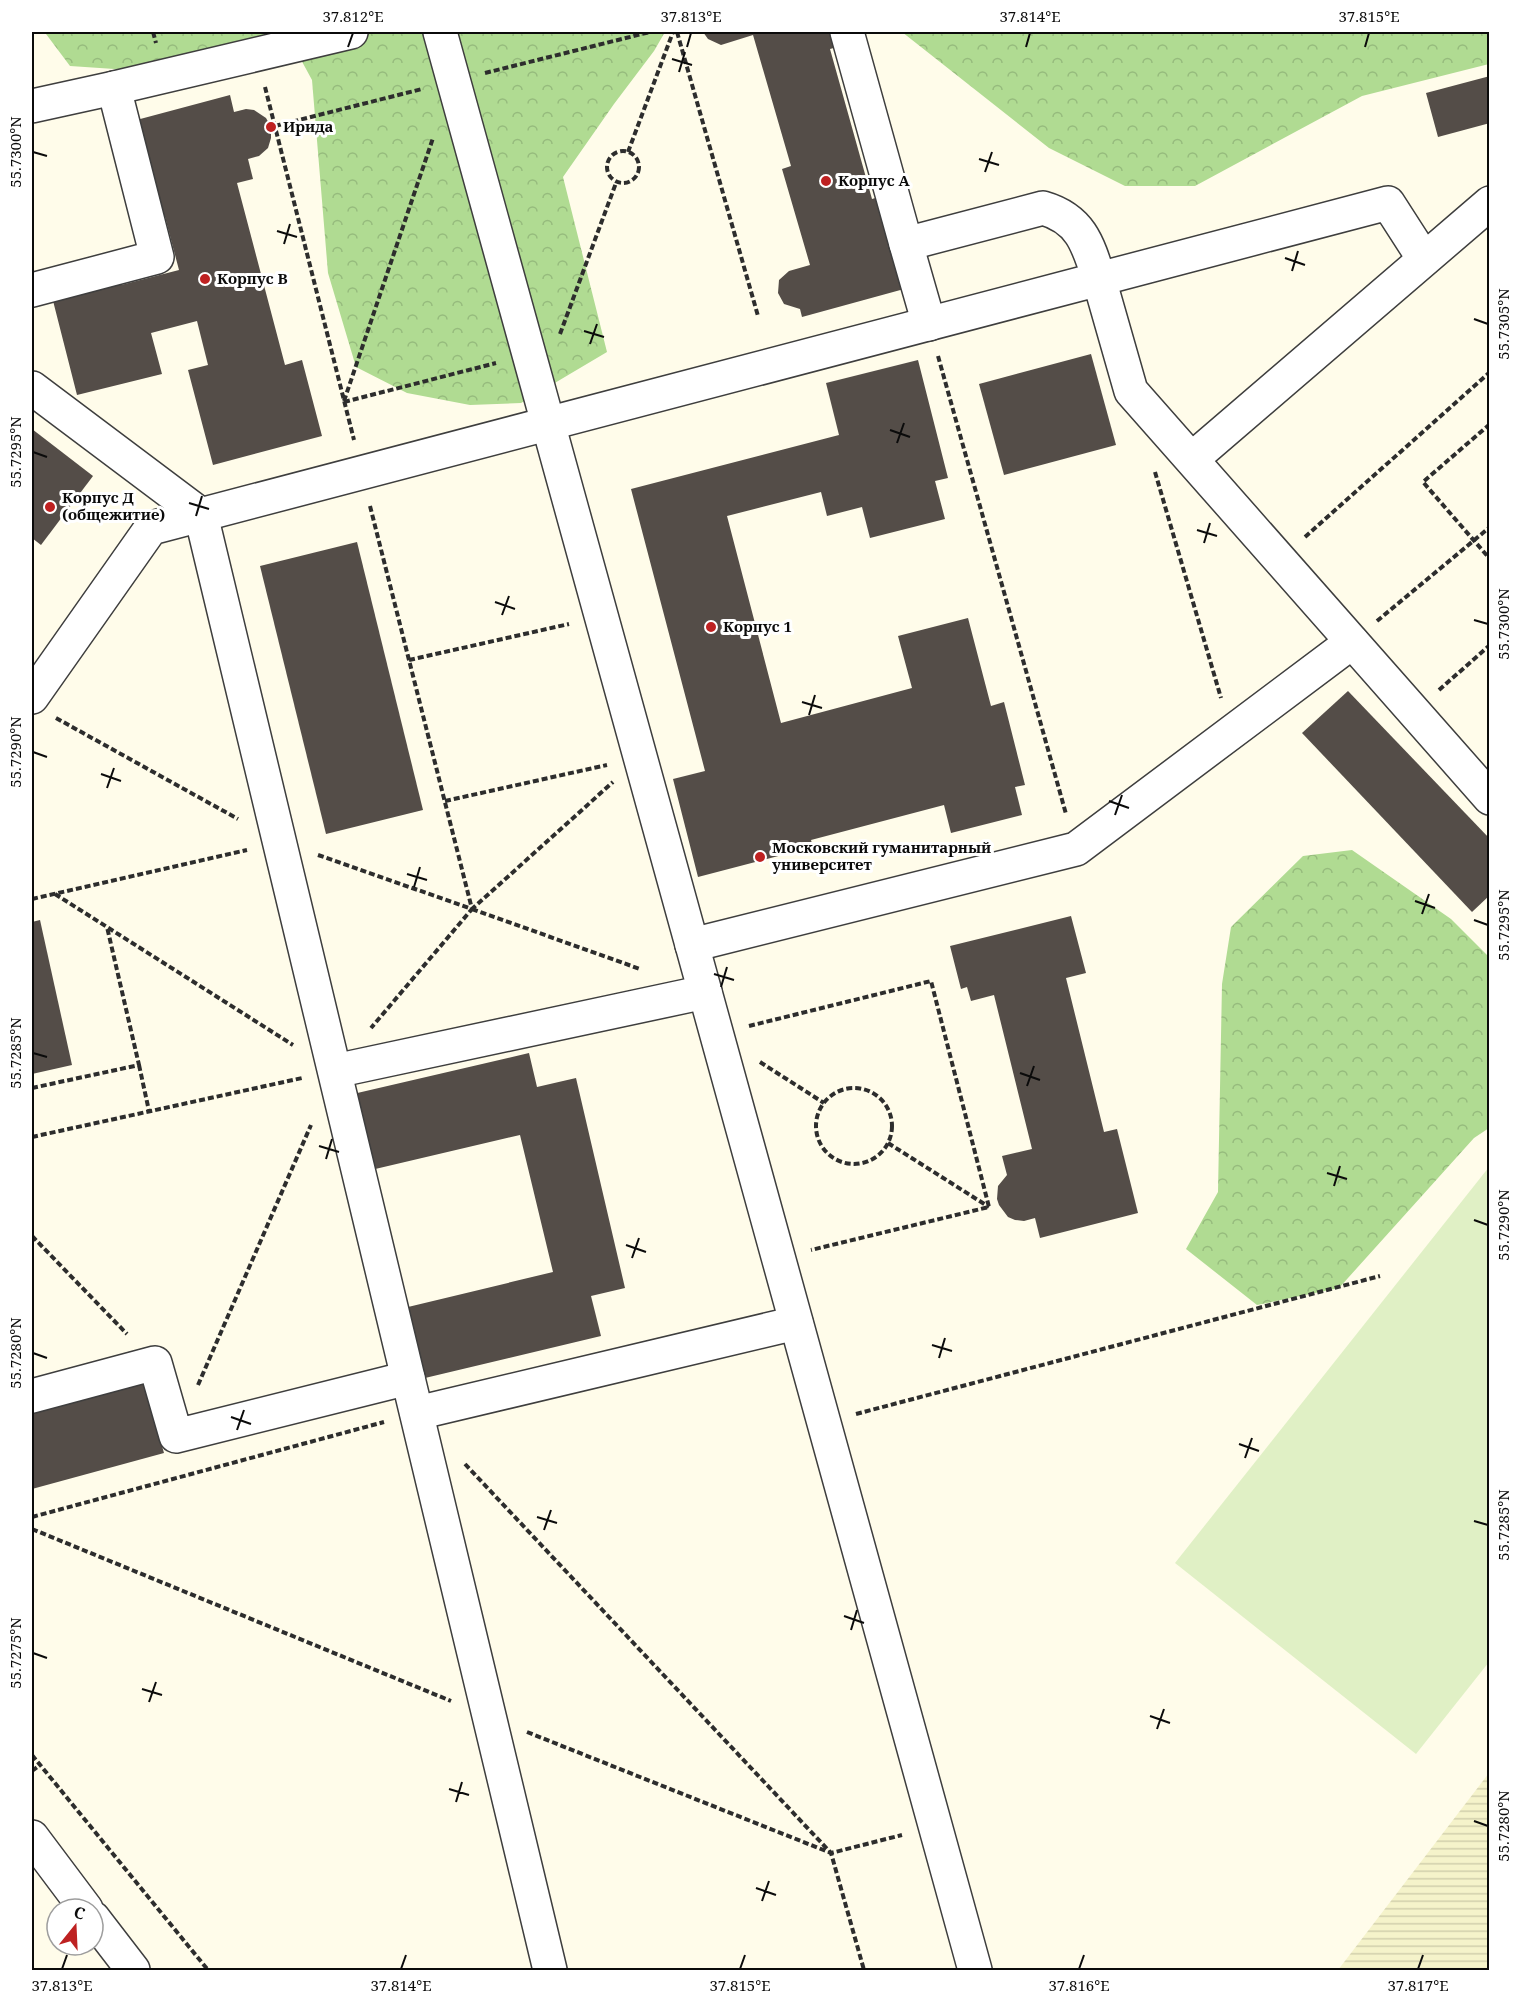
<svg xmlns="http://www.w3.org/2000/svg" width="1521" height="2002" viewBox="0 0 1521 2002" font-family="'Noto Serif',serif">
<defs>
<pattern id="farmland-rules" width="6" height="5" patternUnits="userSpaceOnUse" patternTransform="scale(1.5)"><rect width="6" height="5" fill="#f5f3ca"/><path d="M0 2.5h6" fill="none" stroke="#d1cfac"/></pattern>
<pattern id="forest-crowns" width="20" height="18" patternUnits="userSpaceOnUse" patternTransform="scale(1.5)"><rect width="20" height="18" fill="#b0db92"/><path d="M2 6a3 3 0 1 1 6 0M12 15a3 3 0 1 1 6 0" fill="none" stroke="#96bb7d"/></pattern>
</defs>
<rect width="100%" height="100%" fill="#fffcea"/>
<path fill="url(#farmland-rules)" d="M1489 1773V1970H1338Z"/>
<g fill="url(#forest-crowns)">
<path d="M48 32H665L654 51 614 104 563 177 607 352 521 403 470 405 407 393 356 367 328 273 312 80 287 34 159 72 70 66 46 34Z"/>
<path d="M902 32H1489V64L1362 96 1195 186H1125L1049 148Z"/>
<path d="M1352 850 1451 919 1487 955 1489 954V1128L1474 1138 1339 1288 1257 1305 1186 1249 1218 1192 1222 984 1231 927 1303 856Z"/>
</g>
<path fill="#e0f0c5" d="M1489 1167V1662L1416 1754 1175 1563Z"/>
<g fill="#544d48">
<path d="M703 32H837L841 46 830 49 872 199 889 194 915 286 802 317 800 309 784 304 778 293 779 280 789 271 810 265 782 169 791 166 753 35 721 45 708 39Z"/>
<path d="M1490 76V123L1438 137 1426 93Z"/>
<path d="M230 95 234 112 246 109 254 110 266 118 271 127V138L268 148 259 156 248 159 253 179 237 183 285 365 302 360 322 436 213 465 188 370 208 365 197 321 151 333 162 374 77 395 50 289 118 272 121 285 179 270 165 217 155 220 129 122Z"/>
<path d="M1091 354 1116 445 1004 475 979 384Z"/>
<path d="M918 360 948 478 935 481 945 519 870 538 862 507 827 516 821 492 727 516 781 723 912 688 898 636 968 618 991 706 1004 702 1025 785 1015 787 1022 815 951 833 944 805 811 840 813 847 698 877 673 779 705 771 631 489 839 435 826 383Z"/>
<path d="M32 429 93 476 41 545 32 538Z"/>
<path d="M357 542 423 810 326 834 260 566Z"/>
<path d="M1348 691 1490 839V895L1472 912 1302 733Z"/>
<path d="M1071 916 1086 973 1066 978 1104 1132 1117 1129 1138 1213 1040 1238 1035 1218 1024 1221 1015 1220 1008 1217 999 1205 997 1199 998 1186 1007 1175 1002 1156 1032 1149 994 995 971 1001 967 987 961 989 950 946Z"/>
<path d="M40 920 72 1065 32 1074V922Z"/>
<path d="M529 1053 537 1087 576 1078 625 1288 591 1296 601 1336 425 1378 408 1307 553 1272 520 1135 371 1170 353 1094Z"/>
<path d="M144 1383 164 1453 32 1489V1414Z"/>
</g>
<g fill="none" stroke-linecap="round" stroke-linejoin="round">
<defs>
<g id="minor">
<path d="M440 32 975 1970"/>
<path d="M847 32 906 244 1043 208C1081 219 1088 244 1099 279L1388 203 1424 259"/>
<path d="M114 88 351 32"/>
<path d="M32 106 114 88 157 257 32 290"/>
<path d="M906 244 929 324"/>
<path d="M32 388 201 515 550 1970"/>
<path d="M1192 459 1490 203"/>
<path d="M32 697 151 528 1099 279 1131 391 1490 798"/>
<path d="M692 945 1076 849 1352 642"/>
<path d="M335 1071 705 992"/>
<path d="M32 1396 155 1363 176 1436 408 1378"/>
<path d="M417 1413 796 1323"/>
<path d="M32 1837 86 1909"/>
<path d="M93 1918 133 1970"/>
</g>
</defs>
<use href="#minor" stroke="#3e3e3e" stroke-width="36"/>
<g stroke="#2d2d2d" stroke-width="4" stroke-dasharray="6 3" stroke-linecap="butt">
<path d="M153 32 156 43"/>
<path d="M677 32 758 316"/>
<path d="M485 73 650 32"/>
<path d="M265 87 354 440"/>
<path d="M275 126 422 89"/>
<circle cx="623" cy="167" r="16"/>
<path d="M628 152 673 32"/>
<path d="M560 334 616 183"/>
<path d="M938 356 1066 814"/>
<path d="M344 401 433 138"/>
<path d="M344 402 496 363"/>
<path d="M1490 424 1423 482 1490 559"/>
<path d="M1155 472 1221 698"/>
<path d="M370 506 472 909 371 1028"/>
<path d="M1305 537 1490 372"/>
<path d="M1377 621 1490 527"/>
<path d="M409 660 569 624"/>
<path d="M1439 690 1490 645"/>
<path d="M56 718 238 819"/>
<path d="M445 801 607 765"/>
<path d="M318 855 472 909 613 782"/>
<path d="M55 894 293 1045"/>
<path d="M32 899 247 850"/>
<path d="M472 909 640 969"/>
<path d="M749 1026 931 981 989 1207 811 1250"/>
<path d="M760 1062 824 1103"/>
<path d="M139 1065 149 1111"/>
<path d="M32 1088 139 1065 107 927"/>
<circle cx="854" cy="1126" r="38"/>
<path d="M32 1137 302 1078"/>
<path d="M888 1143 989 1207"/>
<path d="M32 1236 127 1334"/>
<path d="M198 1385 311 1125"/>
<path d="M856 1414 1380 1276"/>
<path d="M465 1464 831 1853 864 1970"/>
<path d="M32 1517 384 1422"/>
<path d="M32 1529 451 1701"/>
<path d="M527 1732 831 1853 902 1835"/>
<path d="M32 1755 208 1970"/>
<path d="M32 1771 40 1765"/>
</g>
<use href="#minor" stroke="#fff" stroke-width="33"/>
</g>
<path fill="none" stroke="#0b0b0b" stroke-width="2" d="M348 47 353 33M687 47 691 33M1026 47 1030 33M1365 47 1369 33M672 59 692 65M679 72 685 52M33 152 47 156M979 159 999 165M985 172 992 152M277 231 297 237M284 244 290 224M1285 258 1305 265M1292 271 1298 251M1474 319 1488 324M584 331 604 337M590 344 597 324M890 430 910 437M897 443 904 423M33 452 47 457M189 503 209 509M196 516 202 496M1197 530 1217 536M1204 543 1210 523M495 602 515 609M502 615 509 596M1474 620 1488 624M802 702 822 708M809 715 815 695M33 752 47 757M101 774 121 781M107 788 114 768M1109 801 1129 808M1115 815 1122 795M407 874 427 880M414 887 420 867M1415 901 1435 908M1422 914 1429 894M1474 920 1488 925M714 974 734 980M721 987 727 967M33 1053 47 1057M1020 1073 1040 1080M1027 1086 1034 1066M319 1146 339 1152M326 1159 332 1139M1327 1173 1347 1179M1334 1186 1340 1166M1474 1220 1488 1225M626 1245 646 1252M632 1258 639 1238M932 1345 952 1351M33 1353 47 1358M939 1358 945 1338M231 1417 251 1424M237 1430 244 1410M1239 1444 1259 1451M1245 1458 1252 1438M537 1517 557 1523M1474 1521 1488 1525M544 1530 551 1510M844 1616 864 1623M851 1630 857 1610M33 1653 47 1658M142 1689 162 1695M149 1702 156 1682M1150 1716 1170 1723M1157 1729 1164 1709M449 1789 469 1795M456 1802 462 1782M1474 1821 1488 1826M756 1888 776 1895M762 1901 769 1881M62 1969 67 1955M401 1969 406 1955M740 1969 745 1955M1079 1969 1084 1955M1418 1969 1423 1955"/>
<g fill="#be2121" stroke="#fff" stroke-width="2">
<circle cx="271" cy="127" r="6"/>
<circle cx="826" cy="181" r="6"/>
<circle cx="205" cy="279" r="6"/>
<circle cx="50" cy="507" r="6"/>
<circle cx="711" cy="627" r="6"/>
<circle cx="760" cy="857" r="6"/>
</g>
<g text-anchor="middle" stroke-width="6" stroke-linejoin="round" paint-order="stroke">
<g font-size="15" font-weight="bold" fill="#0b0b0b" stroke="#fff" text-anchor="start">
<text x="283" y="132">Ирида</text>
<text x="838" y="186">Корпус А</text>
<text x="217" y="284">Корпус В</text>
<text x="62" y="503">Корпус Д<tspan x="62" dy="17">(общежитие)</tspan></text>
<text x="723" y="632">Корпус 1</text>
<text x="772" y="853">Московский гуманитарный<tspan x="772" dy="17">университет</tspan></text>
</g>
</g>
<rect width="1521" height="2002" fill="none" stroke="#ffffff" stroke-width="66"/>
<g transform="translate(75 1927) rotate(18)"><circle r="28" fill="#ffffff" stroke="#9d9d9d" stroke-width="1.5"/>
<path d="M0-4.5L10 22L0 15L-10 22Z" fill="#be2121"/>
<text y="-9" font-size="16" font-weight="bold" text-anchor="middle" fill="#0b0b0b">С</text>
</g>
<rect x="33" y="33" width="1455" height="1936" fill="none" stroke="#0b0b0b" stroke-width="2"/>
<g font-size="15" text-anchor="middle" fill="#0b0b0b">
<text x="353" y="22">37.812°E</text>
<text x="691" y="22">37.813°E</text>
<text x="1030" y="22">37.814°E</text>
<text x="1369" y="22">37.815°E</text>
<text transform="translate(16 152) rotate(-90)" y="5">55.7300°N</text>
<text transform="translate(1504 324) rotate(-90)" y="5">55.7305°N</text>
<text transform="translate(16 452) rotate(-90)" y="5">55.7295°N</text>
<text transform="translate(1504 624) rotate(-90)" y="5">55.7300°N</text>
<text transform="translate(16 752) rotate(-90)" y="5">55.7290°N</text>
<text transform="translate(1504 925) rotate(-90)" y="5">55.7295°N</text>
<text transform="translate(16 1053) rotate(-90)" y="5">55.7285°N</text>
<text transform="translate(1504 1225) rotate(-90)" y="5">55.7290°N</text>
<text transform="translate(16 1353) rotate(-90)" y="5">55.7280°N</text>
<text transform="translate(1504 1525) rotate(-90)" y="5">55.7285°N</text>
<text transform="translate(16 1653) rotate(-90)" y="5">55.7275°N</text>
<text transform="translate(1504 1826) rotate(-90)" y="5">55.7280°N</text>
<text x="62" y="1991">37.813°E</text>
<text x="401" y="1991">37.814°E</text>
<text x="740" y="1991">37.815°E</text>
<text x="1079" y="1991">37.816°E</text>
<text x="1418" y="1991">37.817°E</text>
</g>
</svg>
